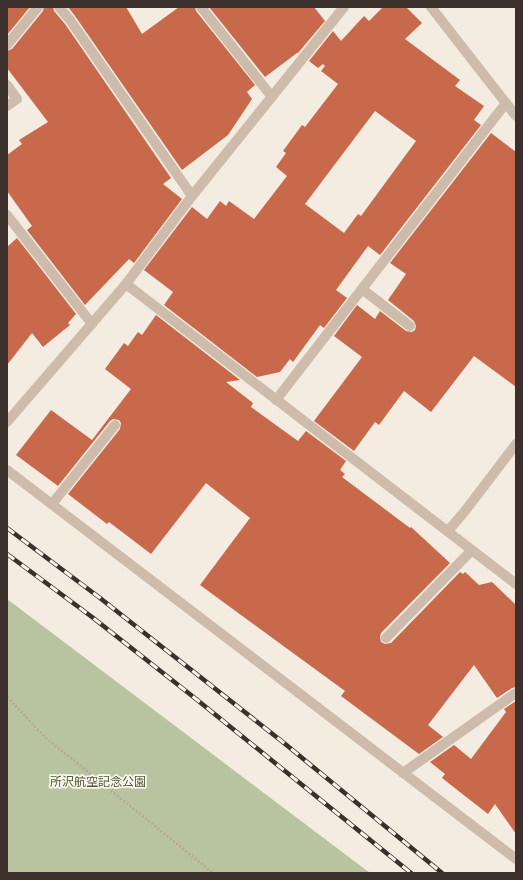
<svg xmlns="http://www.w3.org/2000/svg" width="523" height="880" viewBox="0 0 523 880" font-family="'Source Sans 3','Noto Sans JP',sans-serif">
<rect width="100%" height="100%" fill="#f4ebe1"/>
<path fill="#b8c4a0" d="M7 599 370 873H7Z"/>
<g fill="#c8694b" fill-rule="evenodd">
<path d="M7 7H30L7 35Z"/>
<path d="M44 7H53L54 11 65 24 171 178 163 184 182 199 134 263 129 259 85 305 27 230 32 226 7 191V155L22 144 19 140 48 122 7 68V51L12 49 43 11Z"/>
<path d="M68 7H126L142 34 179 7H195L196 11 255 85 247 92 252 99 228 135 182 170 75 16Z"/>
<path d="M209 7H314L325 21 298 53H297L265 77Z"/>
<path d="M383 7H406L422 23 405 39 460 80 455 86 484 106 474 120 481 125 380 255 368 246 336 290 347 298 324 328 320 325 293 362 290 359 280 372 257 377 164 305 173 292 144 270 192 207 207 219 220 201 226 206 229 201 254 219 287 176 276 167 286 153 283 151 302 125 305 127 338 84 321 71 325 66 323 64 318 68 309 61 333 31 341 41 364 16 369 21ZM375 111 416 141 361 216 358 214 344 233 305 204Z"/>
<path d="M491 133 516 152V387L474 356 431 412 404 391 379 425 375 422 354 451 314 421 362 357 334 336 357 305 375 319 380 311 406 331 412 332 415 330 416 326 414 321 388 300 406 274 390 263Z"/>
<path d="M17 238 76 314 68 323 70 325 43 347 32 333 7 365V247Z"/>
<path d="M156 315 240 380 226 382 253 403 251 407 298 441 306 431 346 461 340 470 345 474 342 477 410 528 411 527 450 563 381 633 380 637 381 642 385 644 391 643 460 572 463 574 465 572 479 585 492 582 516 605V687L512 688 497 698 474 665 428 725 443 737 419 754 341 696 345 691 200 585 250 518 206 483 151 554 109 522 107 524 68 494 120 429 121 423 119 420 113 419 110 421 58 486 16 455 51 410 92 440 131 389 105 369 124 343 128 346 138 332 142 335Z"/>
<path d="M516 701V834L495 804 488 814 442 778 445 774 430 762 454 745 471 759 506 712 504 709Z"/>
</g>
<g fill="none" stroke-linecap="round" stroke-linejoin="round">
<path stroke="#b9a596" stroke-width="2.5" stroke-dasharray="2 2" stroke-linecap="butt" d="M7 697 46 738 213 873"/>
<g stroke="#cdbbac" stroke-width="10">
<path d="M201 7 272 97"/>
<path d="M70 20 192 196"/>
<path d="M7 45 38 7"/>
<path d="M7 85 17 99 7 106"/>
<path d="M7 215 92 324"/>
<path d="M362 289 410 326"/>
<path d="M52 504 115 425"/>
<path d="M386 638 472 550"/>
</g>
<g stroke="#cdbbac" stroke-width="10">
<path d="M59 7 70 20"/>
<path d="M431 7 516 116"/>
<path d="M126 284 516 584"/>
<path d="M276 400 506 103"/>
<path d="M7 422 126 284 192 196 344 7"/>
<path d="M7 470 516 859"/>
<path d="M448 531 465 511 516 444"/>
<path d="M403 773 516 693"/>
</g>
<defs>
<g id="rail">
<path d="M7 528 100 598 284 743 442 873"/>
<path d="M7 554 92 617 196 699 411 873"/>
</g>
</defs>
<use href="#rail" stroke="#3b302b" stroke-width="4.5"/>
<use href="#rail" stroke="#fbf5ee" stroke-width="3" stroke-dasharray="9" stroke-linecap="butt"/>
</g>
<g text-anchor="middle" stroke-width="3.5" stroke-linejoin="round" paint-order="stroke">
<g font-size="12" fill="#4a5a2e" stroke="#fbf5ee">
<text x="98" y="786">所沢航空記念公園</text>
</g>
</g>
<rect width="523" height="880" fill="none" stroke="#3b302b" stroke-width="16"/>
</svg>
